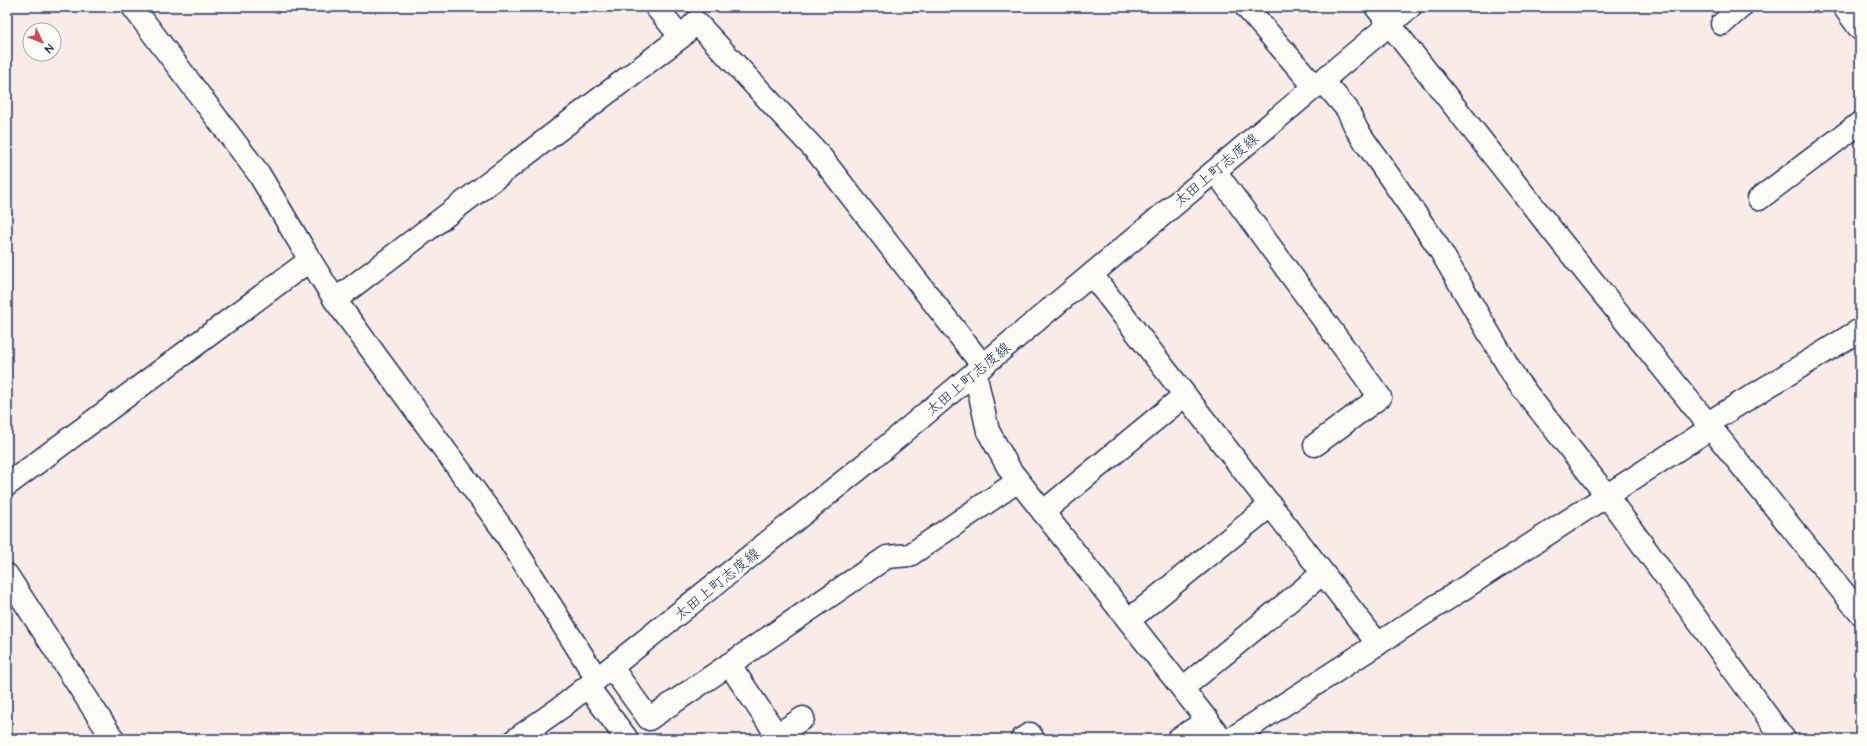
<svg xmlns="http://www.w3.org/2000/svg" width="1867" height="746" viewBox="0 0 1867 746" font-family="'Architects Daughter','Klee One',sans-serif">
<rect width="100%" height="100%" fill="#f9ece7"/>
<filter id="ink" filterUnits="userSpaceOnUse"><feTurbulence type="fractalNoise" baseFrequency=".025" numOctaves="2"/><feDisplacementMap in="SourceGraphic" scale="8" xChannelSelector="R" yChannelSelector="G"/><feConvolveMatrix kernelMatrix="1 2 1 2 8 2 1 2 1" color-interpolation-filters="sRGB"/></filter>
<g filter="url(#ink)">
<g fill="none" stroke-linecap="round" stroke-linejoin="round">
<defs>
<g id="street">
<path d="M133 7 259 174 310 260"/>
<path d="M656 7 681 37"/>
<path d="M1246 7 1315 87"/>
<path d="M1844 7 1860 29"/>
<path d="M1722 24 1741 7"/>
<path d="M1322 80 1347 109 1357 130 1437 245 1517 381 1607 496 1784 739"/>
<path d="M1215 171 1380 397 1315 445"/>
<path d="M1759 199 1860 123"/>
<path d="M1092 275 1378 644"/>
<path d="M335 300 681 37 696 22 817 152 983 366"/>
<path d="M975 373 988 431 1010 470 1222 739"/>
<path d="M1708 423 1860 330"/>
<path d="M7 485 310 260 335 300 502 528 597 679"/>
<path d="M1043 512 1185 395"/>
<path d="M7 575 113 739"/>
<path d="M1129 620 1271 505"/>
<path d="M729 664 777 735"/>
<path d="M612 668 649 719 887 557 910 555 1018 481"/>
<path d="M588 687 627 739"/>
<path d="M1183 688 1323 573"/>
<path d="M771 739 803 718"/>
<path d="M1022 739 1030 734 1033 739"/>
<path d="M1178 739 1208 720"/>
<path d="M1231 739 1711 428"/>
</g>
<g id="secondary">
<path d="M1376 7 1563 244 1860 613"/>
<path d="M516 739 563 706 874 457 1410 7"/>
</g>
</defs>
<use href="#street" stroke="#1b2f5e" stroke-width="25"/>
<use href="#secondary" stroke="#1b2f5e" stroke-width="25"/>
<use href="#street" stroke="#fdfcf7" stroke-width="22"/>
<use href="#secondary" stroke="#fdfcf7" stroke-width="22"/>
</g>
</g>
<g text-anchor="middle" stroke-width="3.5" stroke-linejoin="round" paint-order="stroke">
<g font-size="15" fill="#1b2f5e" stroke="#fdfcf7">
<text transform="translate(1216 170) rotate(-40)" y="5">太田上町志度線</text>
<text transform="translate(968 379) rotate(-40)" y="5">太田上町志度線</text>
<text transform="translate(717 584) rotate(-39)" y="5">太田上町志度線</text>
</g>
</g>
<rect width="1867" height="746" fill="none" stroke="#fdfcf7" stroke-width="24"/>
<rect x="12" y="12" width="1843" height="722" fill="none" stroke="#1b2f5e" stroke-width="1.5" filter="url(#ink)"/>
<g transform="translate(42 42) rotate(133)"><circle r="19" fill="#fdfcf7" stroke="#a3aaba"/>
<path d="M0-3L7 15L0 10L-7 15Z" fill="#d1495b"/>
<text y="-6" font-size="11" font-weight="bold" text-anchor="middle" fill="#1b2f5e">N</text>
</g>
</svg>
